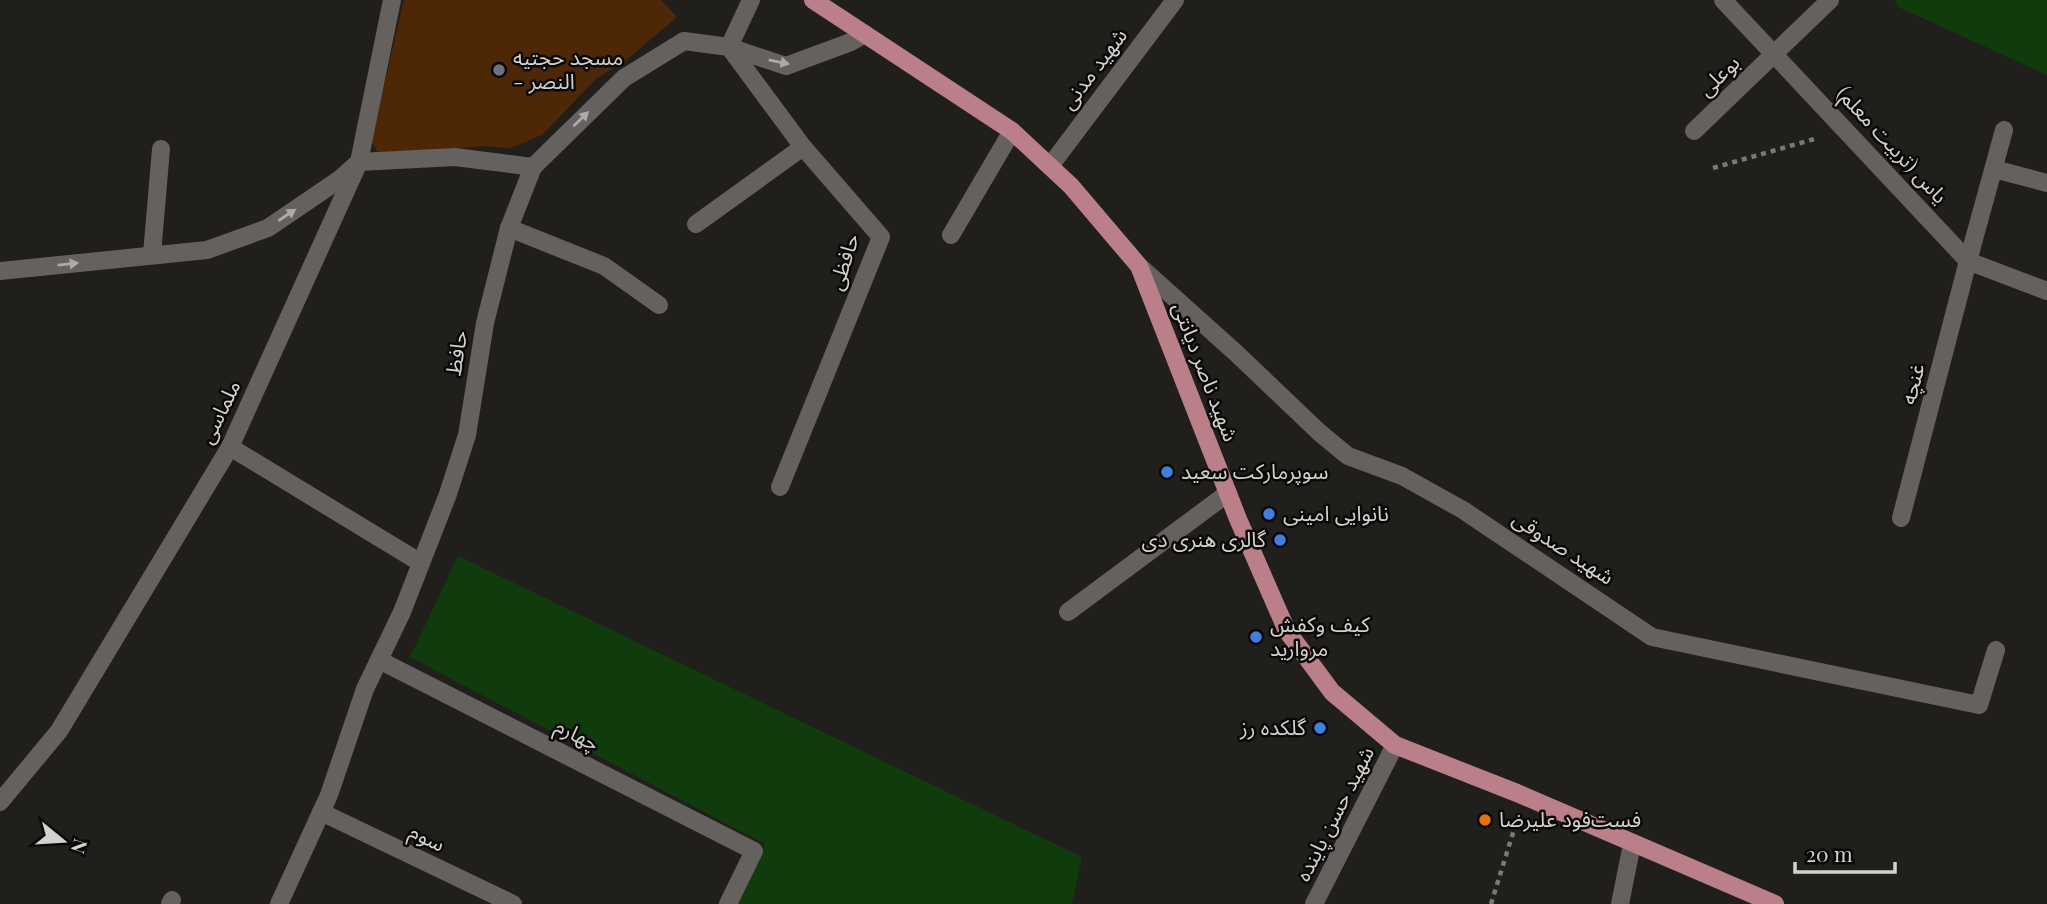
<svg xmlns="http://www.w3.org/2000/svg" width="2047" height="904" viewBox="0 0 2047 904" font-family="'Playfair Display','Noto Sans Arabic',serif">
<rect width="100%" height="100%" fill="#211f1c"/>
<g fill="#103b0c">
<path d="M1895 0H2047V75L1898 7Z"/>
<path d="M458 556 1082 857 1072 904H735L765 844 410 657Z"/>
</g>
<path fill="#4e2706" d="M404 0H661L677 17 624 62 597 78 542 135 511 148 483 146 379 154 371 141Z"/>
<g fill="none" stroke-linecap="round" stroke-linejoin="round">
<g stroke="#7b7977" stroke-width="4.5" stroke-dasharray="5 5" stroke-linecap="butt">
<path d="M1713 168 1818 138"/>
<path d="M1491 904 1517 820"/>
</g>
<g stroke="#64615e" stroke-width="18">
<path d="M751 0 729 47 803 147 881 237 780 487"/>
<path d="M1723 0 1968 261 2047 291"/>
<path d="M1694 131 1830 0"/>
<path d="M1050 166 1175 0"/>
<path d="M1994 169 2047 183"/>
<path d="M696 224 803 147"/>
<path d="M509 228 604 266 659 305"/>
<path d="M951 235 1012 131"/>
<path d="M152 254 161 149"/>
<path d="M1139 266 1236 353 1320 433 1348 456 1402 476 1463 510 1652 637 1979 705 1996 650"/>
<path d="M0 271 207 250 268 228 340 179 359 162 455 157 533 167"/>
<path d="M230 447 421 563"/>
<path d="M1901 518 1968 261 2004 130"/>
<path d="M1068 612 1228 493"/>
<path d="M379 660 754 851 728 904"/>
<path d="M0 802 59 731 230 447 359 162 392 0"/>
<path d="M321 812 513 904"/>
<path d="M170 904 172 900"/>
<path d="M279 904 329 795 365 689 402 612 448 494 467 435 485 323 509 228 533 167 624 78 684 41 729 47 786 66 851 42 865 34"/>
<path d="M1314 904 1395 745"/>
<path d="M1620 904 1632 844"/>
</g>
<path stroke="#ba7f89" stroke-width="18" d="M813 0 1012 131 1071 186 1139 266 1238 519 1287 631 1332 692 1395 745 1517 793 1775 904"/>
</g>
<defs><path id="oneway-solid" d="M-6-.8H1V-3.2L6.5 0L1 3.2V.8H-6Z" transform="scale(1.75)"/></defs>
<g fill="#adaaa9">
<use href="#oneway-solid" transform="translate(779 62) rotate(11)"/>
<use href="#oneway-solid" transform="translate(581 119) rotate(-44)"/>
<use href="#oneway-solid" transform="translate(287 215) rotate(-34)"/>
<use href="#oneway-solid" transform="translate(68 264) rotate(-6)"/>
</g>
<circle fill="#6b7280" stroke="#0a0908" stroke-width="2.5" cx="499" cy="70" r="7"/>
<g fill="#3f7fe0" stroke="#0a0908" stroke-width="2.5">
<circle cx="1167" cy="472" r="7"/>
<circle cx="1269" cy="514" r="7"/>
<circle cx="1280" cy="540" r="7"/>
<circle cx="1256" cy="637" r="7"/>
<circle cx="1320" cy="728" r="7"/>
</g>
<circle fill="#e8710a" stroke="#0a0908" stroke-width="2.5" cx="1485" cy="820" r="7"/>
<g text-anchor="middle" stroke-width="5" stroke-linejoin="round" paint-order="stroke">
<g font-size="21" fill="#d4d2d1" stroke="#0a0908" text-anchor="start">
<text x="513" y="65">مسجد حجتیه<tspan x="513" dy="24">- النصر</tspan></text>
<text x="1181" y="479">سوپرمارکت سعید</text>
<text x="1283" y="521">نانوایی امینی</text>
<text x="1266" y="547" text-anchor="end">گالری هنری دی</text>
<text x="1270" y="632">کیف و‌کفش<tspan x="1270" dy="24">مروارید</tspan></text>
<text x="1306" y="735" text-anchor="end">گلکده رز</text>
<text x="1499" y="827">فست‌فود علیرضا</text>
</g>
<g font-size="21" fill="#d4d2d1" stroke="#0a0908">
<text transform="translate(1094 69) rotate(-53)" y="7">شهید مدنی</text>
<text transform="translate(1719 76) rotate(-44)" y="7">بوعلی</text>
<text transform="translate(1892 145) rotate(47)" y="7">یاس (تربیت معلم)</text>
<text transform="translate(844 262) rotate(-72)" y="7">حافظی</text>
<text transform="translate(457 353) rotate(-81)" y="7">حافظ</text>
<text transform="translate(1205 372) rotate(69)" y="7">شهید ناصر دیانتی</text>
<text transform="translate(1913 384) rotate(-76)" y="7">غنچه</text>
<text transform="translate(220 412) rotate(-64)" y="7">ملماسی</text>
<text transform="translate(1563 548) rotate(33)" y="7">شهید صدوقی</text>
<text transform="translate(577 735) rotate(27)" y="7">چهارم</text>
<text transform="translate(1335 814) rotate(-63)" y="7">شهید حسن پاینده</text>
<text transform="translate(427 838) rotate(26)" y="7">سوم</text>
</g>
</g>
<g transform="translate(63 841) rotate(108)" stroke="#0a0908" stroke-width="5" paint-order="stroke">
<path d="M0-5L12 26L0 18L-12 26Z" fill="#d4d2d1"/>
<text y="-10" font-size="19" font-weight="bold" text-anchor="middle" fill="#d4d2d1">N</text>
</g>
<path d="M1795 862v10h100v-10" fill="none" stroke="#d4d2d1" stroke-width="3.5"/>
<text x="1806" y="862" font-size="21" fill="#d4d2d1" stroke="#0a0908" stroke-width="5" paint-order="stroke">20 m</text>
</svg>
